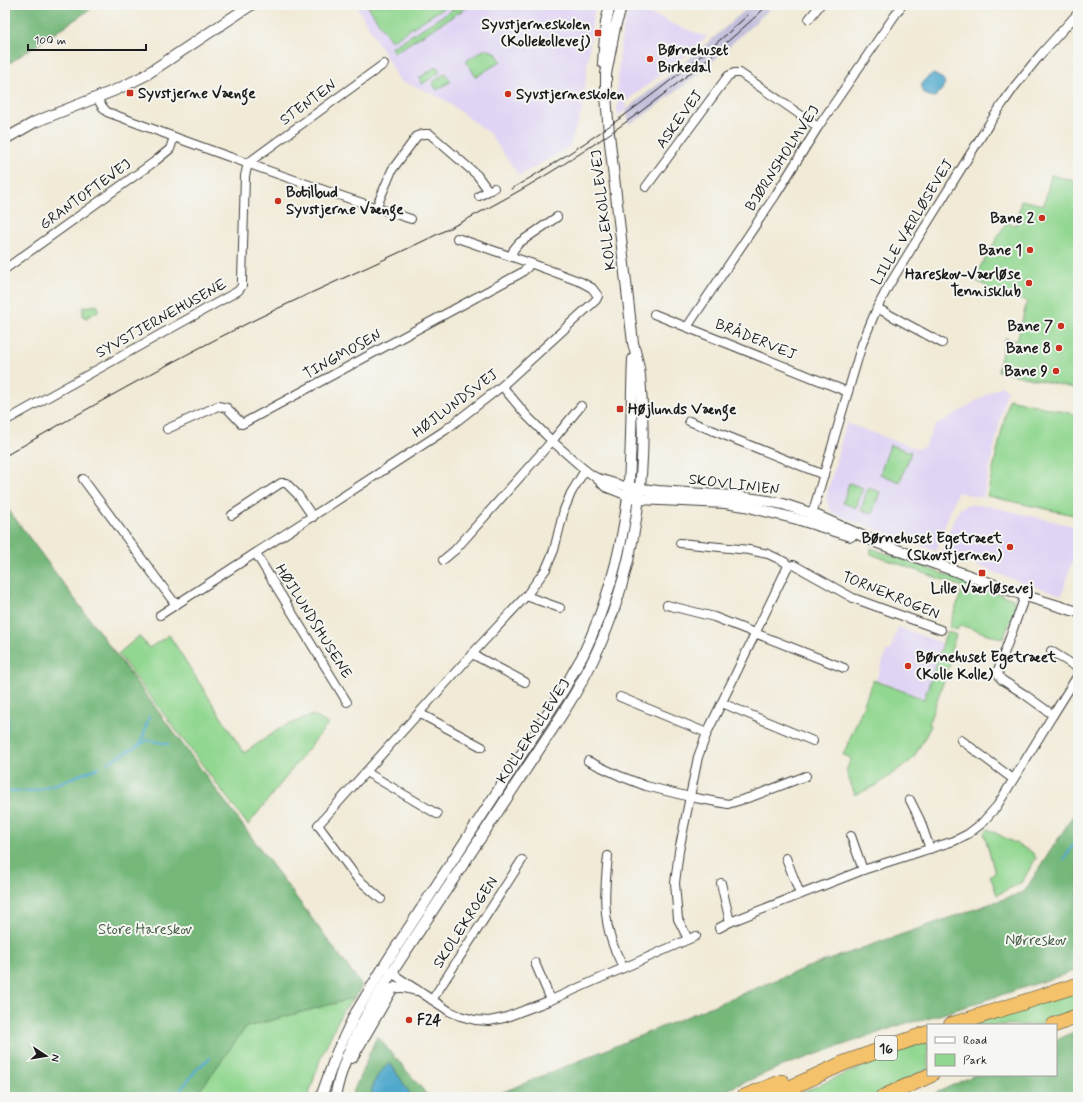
<svg xmlns="http://www.w3.org/2000/svg" width="1083" height="1102" viewBox="0 0 1083 1102" font-family="Mynerve,sans-serif">
<rect width="100%" height="100%" fill="#f6f6f2"/>
<filter id="ink" filterUnits="userSpaceOnUse"><feTurbulence type="fractalNoise" baseFrequency=".025" numOctaves="2"/><feDisplacementMap in="SourceGraphic" scale="8" xChannelSelector="R" yChannelSelector="G"/><feConvolveMatrix kernelMatrix="1 2 1 2 8 2 1 2 1" color-interpolation-filters="sRGB"/></filter>
<filter id="wash" filterUnits="userSpaceOnUse"><feTurbulence type="fractalNoise" baseFrequency=".012" numOctaves="4" result="noise"/><feDisplacementMap in="SourceGraphic" scale="16" xChannelSelector="R" yChannelSelector="G"/><feGaussianBlur stdDeviation="0.9" result="paint"/><feColorMatrix in="noise" values="0 0 0 0 0 0 0 0 0 0 0 0 0 0 0 0 0 1.4 0 .05"/><feComposite in="paint" operator="in"/></filter>
<g filter="url(#wash)">
<rect width="100%" height="100%" fill="#f1ead7"/>
<g fill="#e0d4f4">
<path d="M356 5H596L593 16 582 111 569 147 519 176 490 134 443 99 422 89 400 81Z"/>
<path d="M630 5H651L649 14 666 20 670 23 707 37 670 69 669 73 664 72 625 102 626 110 618 116 617 106 619 104 618 99 617 98V91L620 49 623 29Z"/>
<path d="M1001 386 1007 389 983 498 957 492 936 551 832 513 826 499 846 423 918 449 925 446 935 426Z"/>
<path d="M967 505H984L1078 527V542L1062 595 1015 580 941 552 955 516 960 509Z"/>
<path d="M898 627 942 643 924 699 876 680 887 650 890 651Z"/>
</g>
<path fill="#c4c0db" d="M751 5H774L698 75 640 118 629 124 626 110 632 105 688 60Z"/>
<g fill="#91d790" stroke="#567a56">
<path d="M367 5H448L391 41Z"/>
<path d="M460 5H471L394 53 391 48Z"/>
<path d="M485 49 495 52 501 61 476 77 466 61Z"/>
<path d="M437 66 440 72 422 84 419 78Z"/>
<path d="M445 73 451 81 437 90 432 83Z"/>
<path d="M1051 175 1078 182V389L998 371 1005 338 1017 341 1027 301 991 292 986 286 973 279 1006 223 1016 225 1021 200 1044 205Z"/>
<path d="M97 305 99 309 98 311 86 318 83 316V307Z"/>
<path d="M1009 399 1078 415V516L987 496Z"/>
<path d="M890 445 911 452 900 482 880 474Z"/>
<path d="M849 483 863 488 856 508 843 503Z"/>
<path d="M868 488 880 492 872 514 861 510Z"/>
<path d="M871 548 1013 599 1016 608 1003 639 960 625 957 630 949 627 963 587 871 554Z"/>
<path d="M947 631 956 635 950 654 953 656 929 722 931 726 913 759 877 785 855 795 846 771 851 758 843 755 859 717 873 680 924 699Z"/>
<path d="M169 635 244 753 282 727 313 715 328 724 248 825 118 654 139 636 149 648Z"/>
<path d="M988 829 1032 852 1036 858 1022 882 997 895 990 875 995 873 984 833Z"/>
<path d="M1078 989V1009L1038 1025H968Z"/>
<path d="M354 998 342 1012 321 1057 308 1097H195L246 1027Z"/>
<path d="M928 1039V1069L870 1097H791Z"/>
</g>
<g fill="#74b87a" stroke="#486a4b">
<path d="M5 5H97L5 66Z"/>
<path d="M5 505 362 986 354 998 246 1027 195 1097H5Z"/>
<path d="M1078 808V970L924 1020 906 1023 780 1067 710 1097H491L805 968 1024 892Z"/>
<path d="M1078 1030V1097H927L975 1075H1056V1040Z"/>
<path d="M377 1036 429 1097H351Z"/>
</g>
<g fill="#4fa9cd" stroke="#366274">
<path d="M934 74 943 79 945 83 941 91 935 97C916 96 918 79 934 74Z"/>
<path d="M389 1064 392 1066 412 1097H372C370 1084 379 1072 389 1064Z"/>
</g>
<g fill="none" stroke-linecap="round" stroke-linejoin="round">
<g stroke="#4fa9cd" stroke-width="2.5">
<path d="M5 703 8 719"/>
<path d="M5 719H8L5 742"/>
<path d="M141 743 149 717"/>
<path d="M107 763 148 740 168 744"/>
<path d="M5 791H32L59 783 100 767"/>
<path d="M1064 859 1078 838"/>
<path d="M175 1097 197 1069 210 1058"/>
</g>
</g>
</g>
<g filter="url(#ink)">
<g fill="none" stroke-linecap="round" stroke-linejoin="round">
<defs>
<g id="minor">
<path d="M809 19 820 5"/>
<path d="M97 97 101 105 107 112C208 150 309 186 411 219"/>
<path d="M646 187 728 76 734 73H740L818 127"/>
<path d="M479 196 494 188"/>
<path d="M376 208 392 170 417 136 423 134H430L477 175 488 190"/>
<path d="M511 256 514 249 519 243 557 217"/>
<path d="M5 269 154 162 170 149 174 137"/>
<path d="M877 308 942 343"/>
<path d="M654 314 848 392"/>
<path d="M687 327 775 196 818 127 902 5"/>
<path d="M502 386 527 416 552 441 585 470 595 477 605 487 628 496"/>
<path d="M5 421 238 291 242 286V281L245 176 248 163 384 64"/>
<path d="M689 421 824 475"/>
<path d="M167 429 218 406 227 408 242 424 521 273 527 268 530 263"/>
<path d="M595 477 628 487"/>
<path d="M83 479 176 605"/>
<path d="M232 515 281 483H286L298 495 313 517"/>
<path d="M811 518 862 344 877 308 888 287 910 251 989 124 1003 103 1015 86 1041 54 1078 13"/>
<path d="M680 543 749 550 768 554 785 562 788 566"/>
<path d="M256 554 347 702"/>
<path d="M443 560 455 550 552 441 581 406"/>
<path d="M526 596 560 608"/>
<path d="M667 605 714 617 844 668"/>
<path d="M160 615 444 431 502 386 596 300 598 296 592 288 581 282 530 263 457 238"/>
<path d="M1051 651 1078 668"/>
<path d="M472 654 525 682"/>
<path d="M620 697 707 733"/>
<path d="M722 703 813 741"/>
<path d="M419 713 482 747"/>
<path d="M1053 715 1078 675"/>
<path d="M961 740 1013 779"/>
<path d="M588 761 620 776 646 786 690 797 728 804 751 797 806 776"/>
<path d="M366 772 437 814"/>
<path d="M910 800 920 820 930 849"/>
<path d="M851 836 863 870"/>
<path d="M608 856C605 885 602 916 613 945 616 953 620 960 623 968"/>
<path d="M786 858 800 894"/>
<path d="M721 883 730 922"/>
<path d="M381 899 357 878 318 825 472 654 526 596 546 569 554 550 564 510 571 493 585 470"/>
<path d="M719 928 730 922 863 870 954 841 968 834 981 824 997 806 1053 715 1024 694 1002 680C999 677 998 675 998 670L1025 596"/>
<path d="M688 939 678 919 675 883 679 851 698 757 707 733 788 566 794 565 853 598 941 630"/>
<path d="M535 963 551 1000"/>
<path d="M387 970 449 1011 460 1016 475 1020 489 1021 504 1018 551 1000 696 936"/>
<path d="M432 1000 522 860"/>
</g>
<g id="tertiary">
<path d="M603 63 606 22 610 5"/>
<path d="M5 139 35 122 118 89 144 76 251 5"/>
<path d="M634 488 658 491 733 496 768 501 783 504 813 514 878 543 933 563 1029 597 1078 612"/>
<path d="M633 497 639 499 725 503 745 506 797 519 851 536"/>
<path d="M352 1058 392 989C400 985 408 988 416 990"/>
<path d="M321 1097 337 1052 355 1014 386 963 564 689C570 678 576 667 582 657 606 607 622 551 628 496 632 450 631 404 633 359"/>
<path d="M335 1097C348 1031 391 975 427 919 460 869 493 819 526 769 549 734 574 699 592 662 635 575 649 472 640 376 639 365 636 354 633 343L609 134 606 95V74L615 27 622 5"/>
</g>
<g id="motorway">
<path d="M951 1025 1078 985"/>
<path d="M1054 1025 1078 1016"/>
<path d="M744 1097 782 1082"/>
<path d="M770 1097 844 1063 928 1033"/>
<path d="M883 1097 931 1075"/>
</g>
</defs>
<use href="#minor" stroke="#3c3b38" stroke-width="10"/>
<use href="#tertiary" stroke="#3c3b38" stroke-width="12"/>
<use href="#motorway" stroke="#3c3b38" stroke-width="16"/>
<use href="#minor" stroke="#fff" stroke-width="8"/>
<use href="#tertiary" stroke="#fff" stroke-width="10"/>
<use href="#motorway" stroke="#f3c26a" stroke-width="15"/>
<g stroke="#1c1c1c" stroke-width="1">
<path d="M511 189C562 160 611 126 657 91 688 67 719 42 748 15"/>
<path d="M5 456C85 410 166 364 248 323 328 283 412 250 490 207 591 153 684 84 768 5"/>
</g>
</g>
</g>
<g fill="#c8321e" stroke="#f6f6f2" stroke-width="1.5">
<rect x="594" y="29" width="8" height="8" rx="2"/>
<circle cx="650" cy="59" r="4"/>
<rect x="126" y="89" width="8" height="8" rx="2"/>
<circle cx="508" cy="94" r="4"/>
<circle cx="278" cy="201" r="4"/>
<circle cx="1042" cy="218" r="4"/>
<circle cx="1030" cy="250" r="4"/>
<circle cx="1029" cy="283" r="4"/>
<circle cx="1061" cy="326" r="4"/>
<circle cx="1059" cy="348" r="4"/>
<circle cx="1056" cy="371" r="4"/>
<rect x="616" y="405" width="8" height="8" rx="2"/>
<circle cx="1010" cy="547" r="4"/>
<rect x="978" y="569" width="8" height="8" rx="2"/>
<circle cx="908" cy="666" r="4"/>
<circle cx="409" cy="1020" r="4"/>
</g>
<g text-anchor="middle" stroke-width="4" stroke-linejoin="round" paint-order="stroke">
<rect fill="#f6f6f2" stroke="#5d5d5c" stroke-width="1" x="875" y="1036" width="22" height="24" rx="3"/>
<g font-size="14" font-weight="bold" fill="#1c1c1c">
<text x="886" y="1053">16</text>
</g>
<g font-size="15" font-weight="bold" fill="#1c1c1c" stroke="#f6f6f2" text-anchor="end">
<text x="590" y="29">Syvstjerneskolen<tspan x="590" dy="17">(Kollekollevej)</tspan></text>
<text x="658" y="55" text-anchor="start">Børnehuset<tspan x="658" dy="17">Birkedal</tspan></text>
<text x="138" y="98" text-anchor="start">Syvstjerne Vænge</text>
<text x="516" y="99" text-anchor="start">Syvstjerneskolen</text>
<text x="286" y="197" text-anchor="start">Botilbud<tspan x="286" dy="17">Syvstjerne Vænge</tspan></text>
<text x="1034" y="223">Bane 2</text>
<text x="1022" y="255">Bane 1</text>
<text x="1021" y="279">Hareskov-Værløse<tspan x="1021" dy="17">Tennisklub</tspan></text>
<text x="1053" y="331">Bane 7</text>
<text x="1051" y="353">Bane 8</text>
<text x="1048" y="376">Bane 9</text>
<text x="628" y="414" text-anchor="start">Højlunds Vænge</text>
<text x="1002" y="543">Børnehuset Egetræet<tspan x="1002" dy="17">(Skovstjernen)</tspan></text>
<text x="982" y="593" text-anchor="middle">Lille Værløsevej</text>
<text x="916" y="662" text-anchor="start">Børnehuset Egetræet<tspan x="916" dy="17">(Kolle Kolle)</tspan></text>
<text x="417" y="1025" text-anchor="start">F24</text>
</g>
<g font-size="15" fill="#1c1c1c" stroke="#f6f6f2">
<text transform="translate(308 102) rotate(-36)" y="5">STENTEN</text>
<text transform="translate(679 119) rotate(-54)" y="5">ASKEVEJ</text>
<text transform="translate(782 158) rotate(-57)" y="5">BJØRNSHOLMVEJ</text>
<text transform="translate(85 194) rotate(-36)" y="5">GRANTOFTEVEJ</text>
<text transform="translate(603 210) rotate(-97)" y="5">KOLLEKOLLEVEJ</text>
<text transform="translate(912 222) rotate(-59)" y="5">LILLE VÆRLØSEVEJ</text>
<text transform="translate(161 318) rotate(-29)" y="5">SYVSTJERNEHUSENE</text>
<text transform="translate(756 339) rotate(22)" y="5">BRÅDERVEJ</text>
<text transform="translate(342 354) rotate(-29)" y="5">TINGMOSEN</text>
<text transform="translate(455 403) rotate(-37)" y="5">HØJLUNDSVEJ</text>
<text transform="translate(734 484) rotate(7)" y="5">SKOVLINIEN</text>
<text transform="translate(891 595) rotate(22)" y="5">TORNEKROGEN</text>
<text transform="translate(314 621) rotate(58)" y="5">HØJLUNDSHUSENE</text>
<text transform="translate(533 731) rotate(-57)" y="5">KOLLEKOLLEVEJ</text>
<text transform="translate(465 922) rotate(-57)" y="5">SKOLEKROGEN</text>
</g>
<g font-size="15" fill="#455d45" stroke="#f6f6f2">
<text x="145" y="934">Store Hareskov</text>
<text x="1036" y="945">Nørreskov</text>
</g>
</g>
<rect width="1083" height="1102" fill="none" stroke="#f6f6f2" stroke-width="20"/>
<rect x="927" y="1024" width="130" height="52" fill="#f6f6f2" stroke="#9f9f9c"/>
<rect x="935" y="1037" width="20" height="6" fill="#ffffff" stroke="#9f9f9c"/>
<text x="963" y="1044" font-size="12" fill="#1c1c1c">Road</text>
<rect x="935" y="1054" width="20" height="12" fill="#91d790" stroke="#9f9f9c"/>
<text x="963" y="1064" font-size="12" fill="#1c1c1c">Park</text>
<g transform="translate(46 1056) rotate(102)" stroke="#f6f6f2" stroke-width="3" paint-order="stroke">
<path d="M0-3L7 15L0 10L-7 15Z" fill="#1c1c1c"/>
<text y="-6" font-size="11" font-weight="bold" text-anchor="middle" fill="#1c1c1c">N</text>
</g>
<path d="M28 44v6h118v-6" fill="none" stroke="#1c1c1c" stroke-width="2"/>
<text x="34" y="44" font-size="12" fill="#1c1c1c" stroke="#f6f6f2" stroke-width="3" paint-order="stroke">100 m</text>
</svg>
